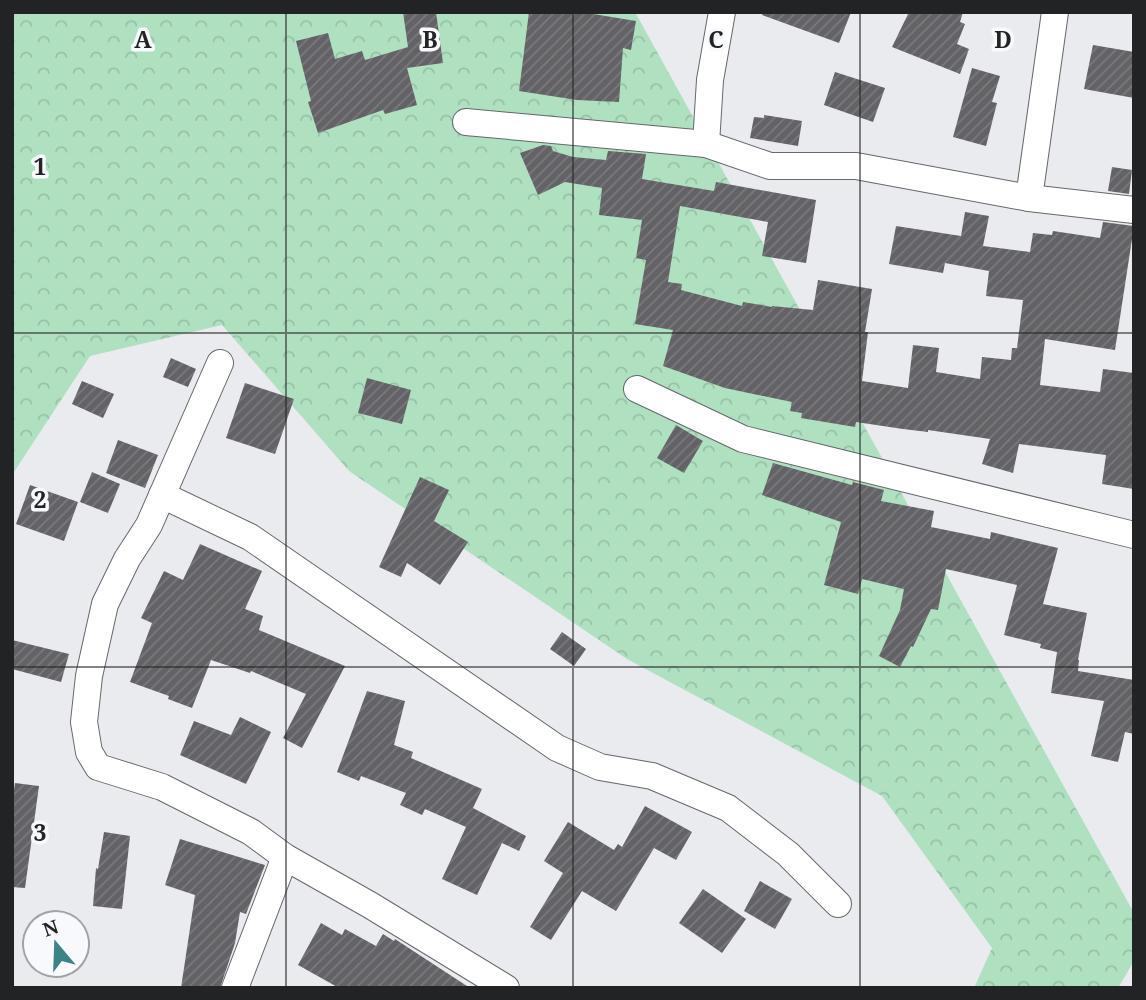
<svg xmlns="http://www.w3.org/2000/svg" width="1146" height="1000" viewBox="0 0 1146 1000" font-family="'Noto Serif',serif">
<defs>
<pattern id="forest-crowns" width="20" height="18" patternUnits="userSpaceOnUse" patternTransform="scale(1.75)"><rect width="20" height="18" fill="#afe1c1"/><path d="M2 6a3 3 0 1 1 6 0M12 15a3 3 0 1 1 6 0" fill="none" stroke="#96c1a6"/></pattern>
<pattern id="building-hatch" width="6" height="6" patternUnits="userSpaceOnUse" patternTransform="scale(1.75)"><rect width="6" height="6" fill="#636266"/><path d="M-1 1l2-2M0 6l6-6M5 7l2-2" fill="none" stroke="#7a797c"/></pattern>
</defs>
<rect width="100%" height="100%" fill="#eaebef"/>
<path fill="url(#forest-crowns)" d="M12 12H635L1134 913V961L1118 988H974L992 948 882 796 627 659 349 471 222 325 90 356 12 475Z"/>
<g fill="url(#building-hatch)">
<path d="M403 12H436L443 63 407 68 417 105 385 114 383 110 318 133 308 102 311 101 296 41 328 33 335 59 362 51 365 60 408 47Z"/>
<path d="M529 12H581L636 21 631 50 623 48 619 102 577 100 519 91Z"/>
<path d="M763 12H851L839 43 762 15Z"/>
<path d="M909 12H963L960 22 965 24 957 44 969 49 960 74 892 47Z"/>
<path d="M1093 45 1134 52V98L1084 89Z"/>
<path d="M972 68 1000 76 992 102 997 103 986 146 953 137Z"/>
<path d="M835 72 885 88 873 122 824 105Z"/>
<path d="M764 115 802 121 798 146 750 138 754 117 764 118Z"/>
<path d="M543 145 551 146 553 151 573 157 606 160 608 151 646 154 642 179 714 191 716 182 816 200 806 263 762 256 768 222 680 206 668 282 682 284 681 290 742 306 743 302 772 307V306L813 310 818 280 872 289 865 332H868L862 381 908 388 913 345 939 348 936 372 980 379 982 357 1011 360 1012 348H1017L1023 300 986 296 989 271 945 263 943 273 889 264 896 226 961 236 965 212 989 216 983 246 1030 252 1033 233 1052 235 1053 231 1100 238 1103 222 1134 226 1115 350 1045 339 1040 385 1100 392 1103 369 1134 373V489L1102 484 1106 455 1019 444 1013 473 982 464 990 439 928 430V432L903 429 856 422 855 427 801 418 802 413 790 411 792 402 725 388 663 366 673 330 635 324 646 260 636 258 642 220 599 215 602 188 565 182 538 195 520 153Z"/>
<path d="M1112 167 1132 170 1129 194 1108 191Z"/>
<path d="M171 358 196 369 188 387 163 377Z"/>
<path d="M367 378 411 390 402 424 358 413Z"/>
<path d="M82 381 114 394 103 418 72 404Z"/>
<path d="M245 383 294 399 275 454 226 438Z"/>
<path d="M676 425 703 441 684 473 657 458Z"/>
<path d="M118 440 158 455 145 488 106 473Z"/>
<path d="M773 463 852 485 853 482 884 490 881 501 934 511 931 527 990 539 991 532 1058 548 1043 604 1087 613 1078 660H1079L1078 671 1134 680V734L1125 732 1118 762 1091 756 1104 701 1051 693 1057 652 1040 648 1041 644 1004 635 1017 585 946 569 938 610 931 609 913 647 911 646 900 667 879 656 900 610 904 589 862 579 858 594 824 585 841 522 762 495Z"/>
<path d="M92 472 120 484 108 513 80 502Z"/>
<path d="M420 477 449 490 434 521 468 542 440 585 407 563 401 577 379 567Z"/>
<path d="M30 485 78 502 64 541 16 524Z"/>
<path d="M200 544 262 571 245 609 263 616 259 630 345 666 302 748 283 738 306 694 251 671 250 673 211 660 192 708 168 699 169 696 130 682 152 623 141 618 164 571 183 580Z"/>
<path d="M562 632 586 649 574 666 550 649Z"/>
<path d="M12 640 69 654 61 682 12 669Z"/>
<path d="M367 691 405 701 394 745 413 752 411 758 482 789 473 808 526 836 519 851 502 843 477 895 442 879 466 827 425 809 422 815 400 805 406 793 361 776 359 781 337 772Z"/>
<path d="M240 717 271 732 246 784 180 755 194 721 231 735Z"/>
<path d="M15 783 39 786 25 888 12 887V805Z"/>
<path d="M645 806 692 832 676 860 654 848 616 911 582 891 551 940 530 927 563 873 544 861 568 822 614 850 618 844 622 847Z"/>
<path d="M104 832 130 836 122 909 93 906 96 868 98 869Z"/>
<path d="M180 839 265 865 246 914 240 912 235 943 220 988H181L195 895 165 885Z"/>
<path d="M760 881 792 899 775 929 744 911Z"/>
<path d="M703 889 746 919 722 953 679 923Z"/>
<path d="M321 923 342 935 345 929 376 946 383 934 394 941 395 939 470 988H339L298 965Z"/>
</g>
<g fill="none" stroke-linecap="round" stroke-linejoin="round">
<defs>
<g id="minor">
<path d="M466 122 706 144 770 166H856L1029 198 1134 210"/>
<path d="M706 144 710 80 722 12"/>
<path d="M1029 198 1055 12"/>
<path d="M220 363 149 525 127 559 105 604 89 676 84 722 89 752 98 767 162 787 251 832 285 857 370 905 506 988"/>
<path d="M637 389 743 439 1134 535"/>
<path d="M162 495 250 537 557 748 600 767 652 776 728 808 788 854 838 904"/>
<path d="M235 988 285 857"/>
</g>
</defs>
<use href="#minor" stroke="#66676b" stroke-width="28"/>
<use href="#minor" stroke="#fff" stroke-width="26"/>
</g>
<path fill="none" stroke="#222324" stroke-width="2" stroke-opacity="0.55" d="M286 12V988M573 12V988M860 12V988M12 333H1134M12 667H1134"/>
<g font-size="23" text-anchor="middle" font-weight="bold" fill="#222324" stroke="#f7f9fc" stroke-width="7" stroke-linejoin="round" paint-order="stroke">
<text x="143" y="48">A</text>
<text x="430" y="48">B</text>
<text x="716" y="48">C</text>
<text x="1003" y="48">D</text>
<text x="40" y="175">1</text>
<text x="40" y="508">2</text>
<text x="40" y="841">3</text>
</g>
<rect width="1146" height="1000" fill="none" stroke="#222324" stroke-width="28"/>
<g transform="translate(56 944) rotate(341)"><circle r="33" fill="#f7f9fc" stroke="#a2a3a6" stroke-width="2"/>
<path d="M0-5L12 26L0 18L-12 26Z" fill="#3b8387"/>
<text y="-10" font-size="19" font-weight="bold" text-anchor="middle" fill="#222324">N</text>
</g>
</svg>
